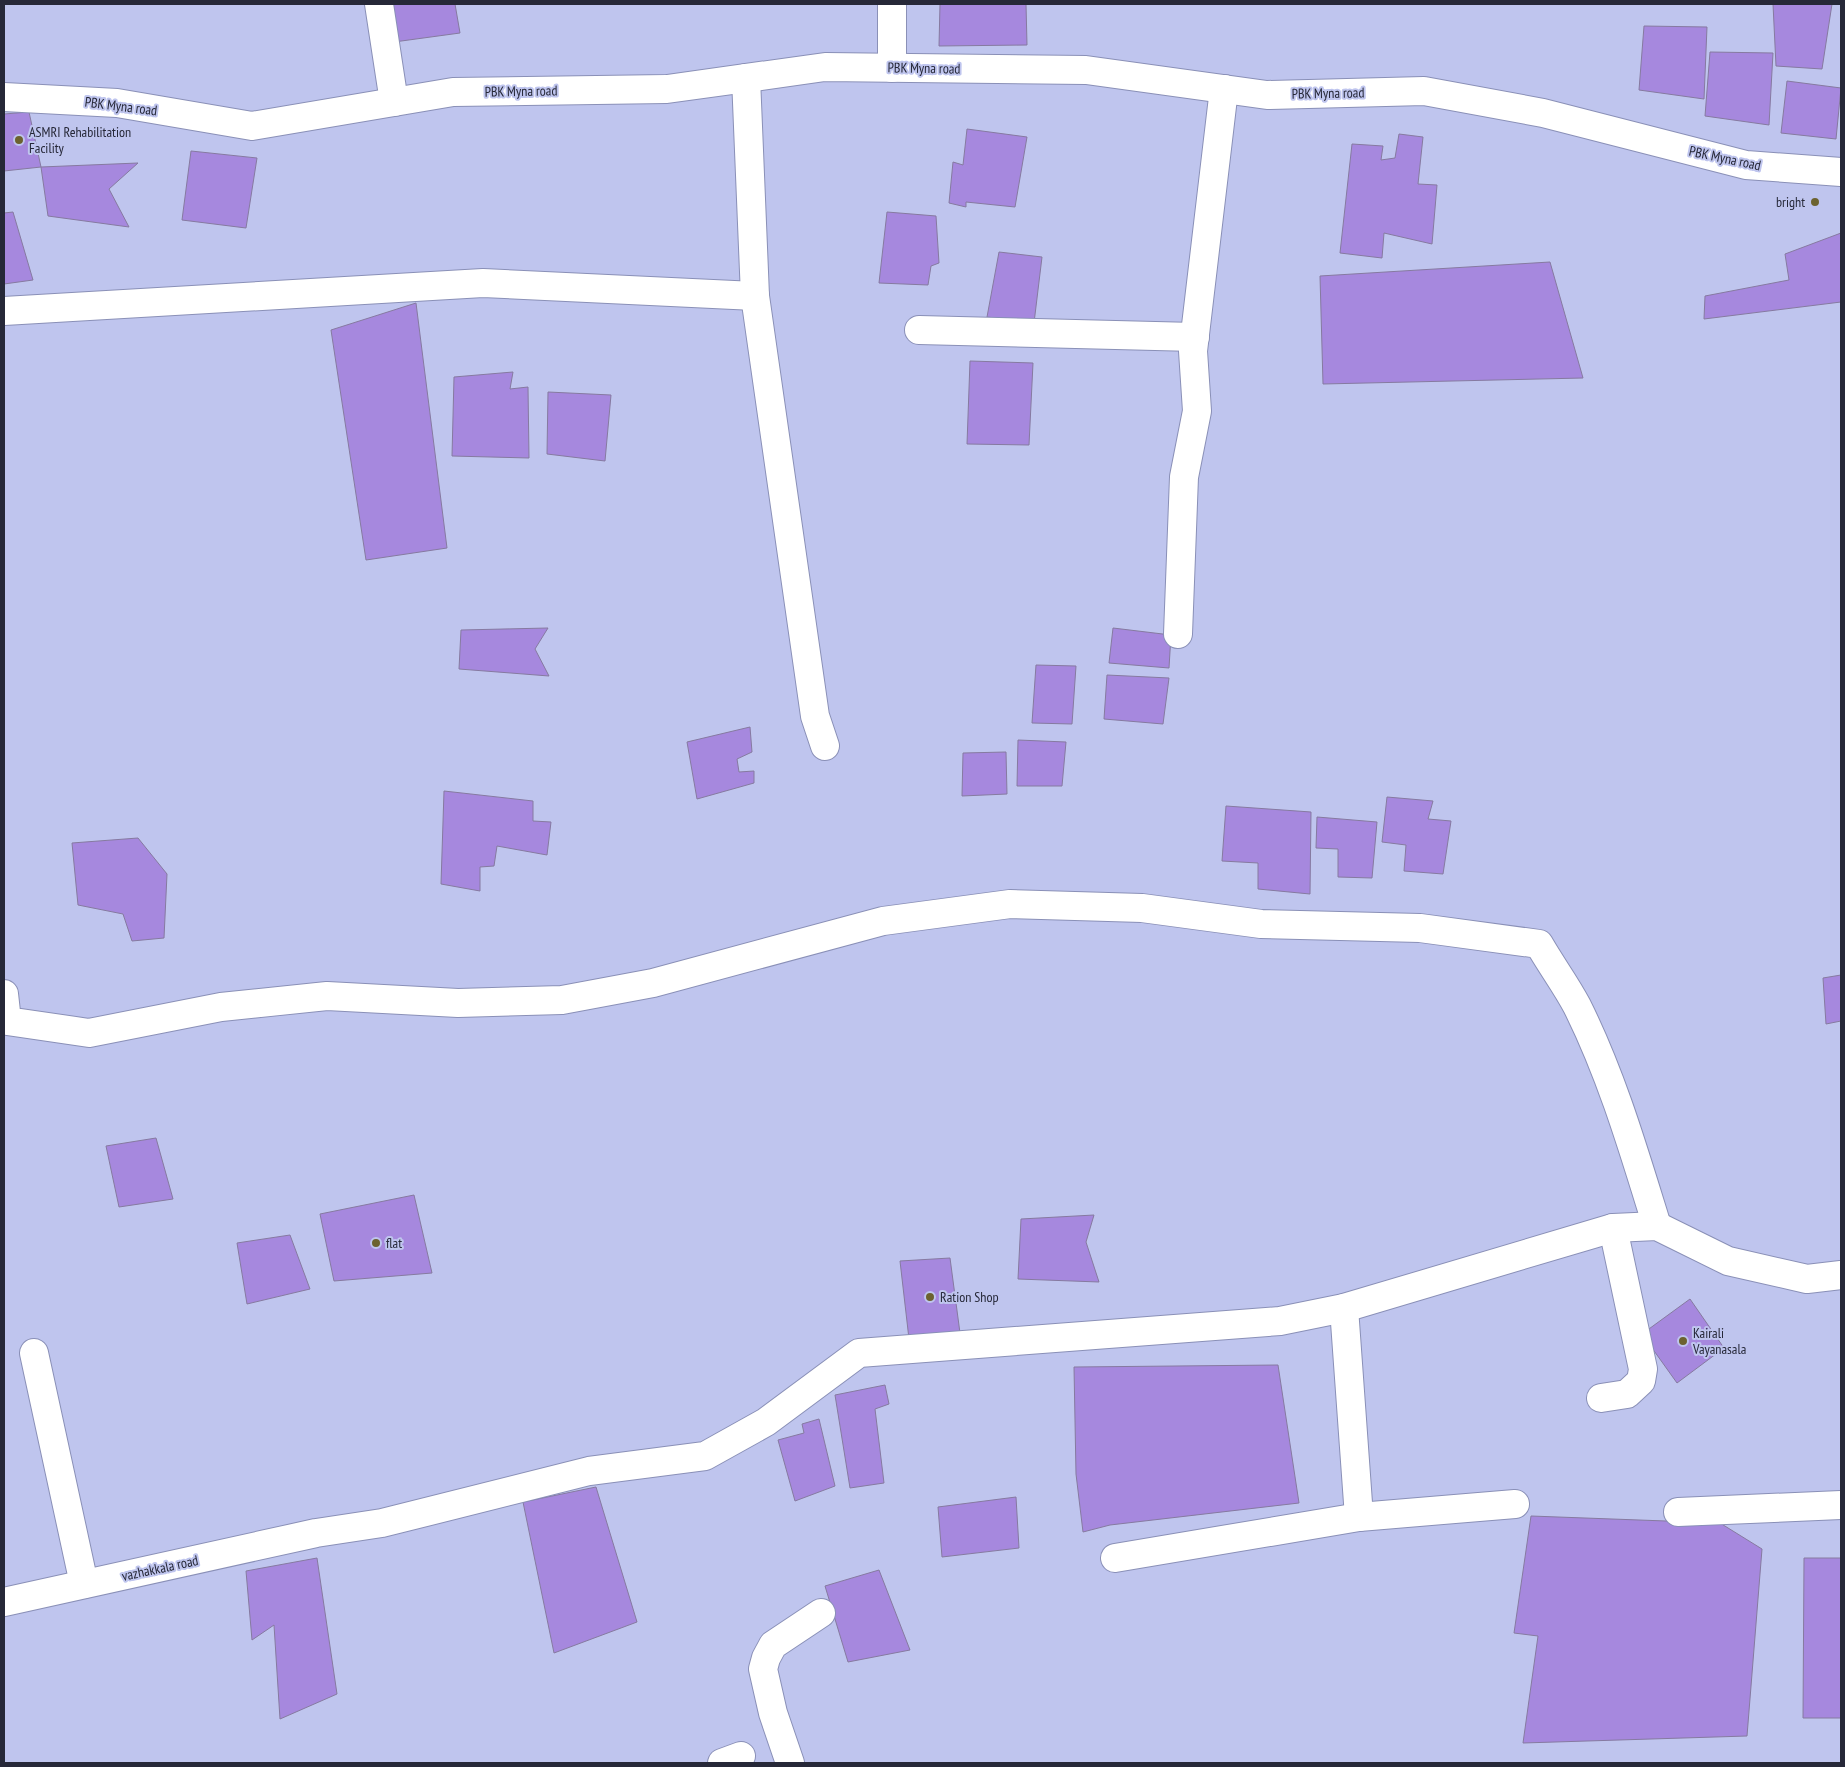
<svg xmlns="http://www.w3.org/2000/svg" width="1845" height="1767" viewBox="0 0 1845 1767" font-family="'PT Sans Narrow',sans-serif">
<rect width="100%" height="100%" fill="#bfc5ee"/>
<g fill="#a688de" stroke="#867aa0">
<path d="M390 4H455L460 33 394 42Z"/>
<path d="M940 4H1026L1027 45 939 46Z"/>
<path d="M1773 4H1832L1822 69 1776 66Z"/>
<path d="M1644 26 1707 27 1704 99 1639 90Z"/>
<path d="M1710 52 1773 53 1769 125 1705 116Z"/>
<path d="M1787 81 1841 88 1836 139 1781 133Z"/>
<path d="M29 112 41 167 4 171V114Z"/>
<path d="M967 129 1027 137 1015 207 966 202V207L949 203 953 162 963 165Z"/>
<path d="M1399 134 1423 137 1418 184 1437 185 1432 244 1384 233 1382 258 1340 253 1352 144 1383 146 1381 160 1395 158Z"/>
<path d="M191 151 257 158 246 228 182 220Z"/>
<path d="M138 163 109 189 129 227 48 216 41 167Z"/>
<path d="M13 212 33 280 4 284V213Z"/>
<path d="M887 212 936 216 939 263 931 266 928 285 879 283Z"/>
<path d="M1841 233V302L1704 319 1705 296 1789 280 1785 254Z"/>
<path d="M999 252 1042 257 1034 323 987 317Z"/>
<path d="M1550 262 1583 378 1323 384 1320 276Z"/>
<path d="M416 303 447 548 366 560 331 330Z"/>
<path d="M970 361 1033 363 1029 445 967 444Z"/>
<path d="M513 372 510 389 528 387 529 458 452 456 454 377Z"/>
<path d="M548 392 611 395 605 461 547 454Z"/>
<path d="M548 628 535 649 549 676 459 669 461 630Z"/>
<path d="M1113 628 1171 635 1169 668 1109 663Z"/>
<path d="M1036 665 1076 666 1072 724 1032 723Z"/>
<path d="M1107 675 1169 678 1163 724 1104 719Z"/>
<path d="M750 727 752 752 737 759 739 772 754 771V783L697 799 687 742Z"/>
<path d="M1018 740 1066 742 1062 786H1017Z"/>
<path d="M1006 752 1007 794 962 796 963 753Z"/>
<path d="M444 791 533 801V821L551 822 547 855 497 846 494 866 480 867V891L441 884Z"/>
<path d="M1387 797 1433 801 1428 819 1451 821 1443 874 1404 871 1406 845 1382 842Z"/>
<path d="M1226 806 1311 812 1310 894 1258 889V863L1222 861Z"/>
<path d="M1317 817 1377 822 1372 878 1338 877V849L1316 848Z"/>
<path d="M138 838 167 874 164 938 132 941 123 914 78 905 72 843Z"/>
<path d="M1841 975V1021L1826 1024 1823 978Z"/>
<path d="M156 1138 173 1199 119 1207 106 1146Z"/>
<path d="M414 1195 432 1273 334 1281 320 1214Z"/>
<path d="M1094 1215 1086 1242 1099 1282 1018 1279 1021 1219Z"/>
<path d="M290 1235 310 1289 247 1304 237 1243Z"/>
<path d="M950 1258 960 1333 909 1339 900 1261Z"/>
<path d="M1690 1299 1724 1348 1677 1383 1642 1334Z"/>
<path d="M1278 1365 1299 1503 1110 1525 1083 1532 1076 1474 1074 1367Z"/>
<path d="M885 1385 889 1404 875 1409 884 1483 850 1488 835 1395Z"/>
<path d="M819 1419 835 1486 795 1501 778 1440 804 1433 802 1424Z"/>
<path d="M596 1487 637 1622 554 1653 523 1502Z"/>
<path d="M1016 1497 1019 1548 942 1557 938 1507Z"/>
<path d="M1531 1516 1720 1523 1762 1549 1747 1736 1523 1743 1538 1636 1514 1633Z"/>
<path d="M317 1558 337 1694 280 1719 274 1625 252 1640 246 1571Z"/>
<path d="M1804 1558H1841V1718H1803Z"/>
<path d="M879 1570 910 1650 848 1662 825 1586Z"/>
</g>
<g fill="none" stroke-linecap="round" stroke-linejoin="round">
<defs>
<g id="street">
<path d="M379 4 394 102"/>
<path d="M892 4V68"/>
<path d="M746 78 755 296 815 716 825 746"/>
<path d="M4 97 117 103 252 126 453 92 667 89 825 67 1086 70 1267 95 1424 91 1543 113 1746 165 1841 172"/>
<path d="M4 311 483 283 755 296"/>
<path d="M919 330 1195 337"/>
<path d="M1178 634 1184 477 1197 411 1193 351 1224 89"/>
<path d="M4 994 7 1021 89 1033 221 1007 327 996 458 1003 562 1000 653 983 883 921 1010 904 1142 908 1261 924 1420 928 1539 944C1551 965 1566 985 1577 1006 1612 1076 1634 1152 1657 1226"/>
<path d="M1344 1308 1359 1517"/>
<path d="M34 1353 84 1584"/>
<path d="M1601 1398 1627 1394 1641 1381 1643 1369 1613 1228"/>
<path d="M1678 1512 1841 1505"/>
<path d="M1115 1558 1359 1517 1515 1504"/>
<path d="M4 1602 316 1533 382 1523 589 1471 705 1456 766 1422 859 1353 1280 1321 1344 1308 1613 1228 1657 1226 1728 1261 1807 1279 1841 1275"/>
<path d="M722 1763 741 1756"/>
<path d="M790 1763 773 1713 763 1669 766 1658 773 1645 821 1613"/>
</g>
</defs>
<use href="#street" stroke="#8a90b7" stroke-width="30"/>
<use href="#street" stroke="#fff" stroke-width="28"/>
</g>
<g fill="#6c622f" stroke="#bfc5ee" stroke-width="2">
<circle cx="19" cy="140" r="5"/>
<circle cx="1815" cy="202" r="5"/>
<circle cx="376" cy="1243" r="5"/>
<circle cx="930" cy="1297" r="5"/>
<circle cx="1683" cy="1341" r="5"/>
</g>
<g text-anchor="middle" stroke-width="4" stroke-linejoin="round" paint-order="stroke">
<g font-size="14" fill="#262838" stroke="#bfc5ee">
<text transform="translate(924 68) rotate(1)" y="5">PBK Myna road</text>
<text transform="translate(521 91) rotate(-1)" y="5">PBK Myna road</text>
<text transform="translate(1328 93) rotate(-1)" y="5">PBK Myna road</text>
<text transform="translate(121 106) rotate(7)" y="5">PBK Myna road</text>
<text transform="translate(1725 158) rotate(12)" y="5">PBK Myna road</text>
<text transform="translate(160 1568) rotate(-12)" y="5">vazhakkala road</text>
</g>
<g font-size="14" fill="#262838" stroke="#bfc5ee" text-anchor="start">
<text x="29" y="137">ASMRI Rehabilitation<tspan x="29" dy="16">Facility</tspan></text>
<text x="1805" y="207" text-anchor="end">bright</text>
<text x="386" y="1248">flat</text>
<text x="940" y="1302">Ration Shop</text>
<text x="1693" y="1338">Kairali<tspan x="1693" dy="16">Vayanasala</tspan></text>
</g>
</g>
<rect width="1845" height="1767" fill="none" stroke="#262838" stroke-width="10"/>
</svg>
